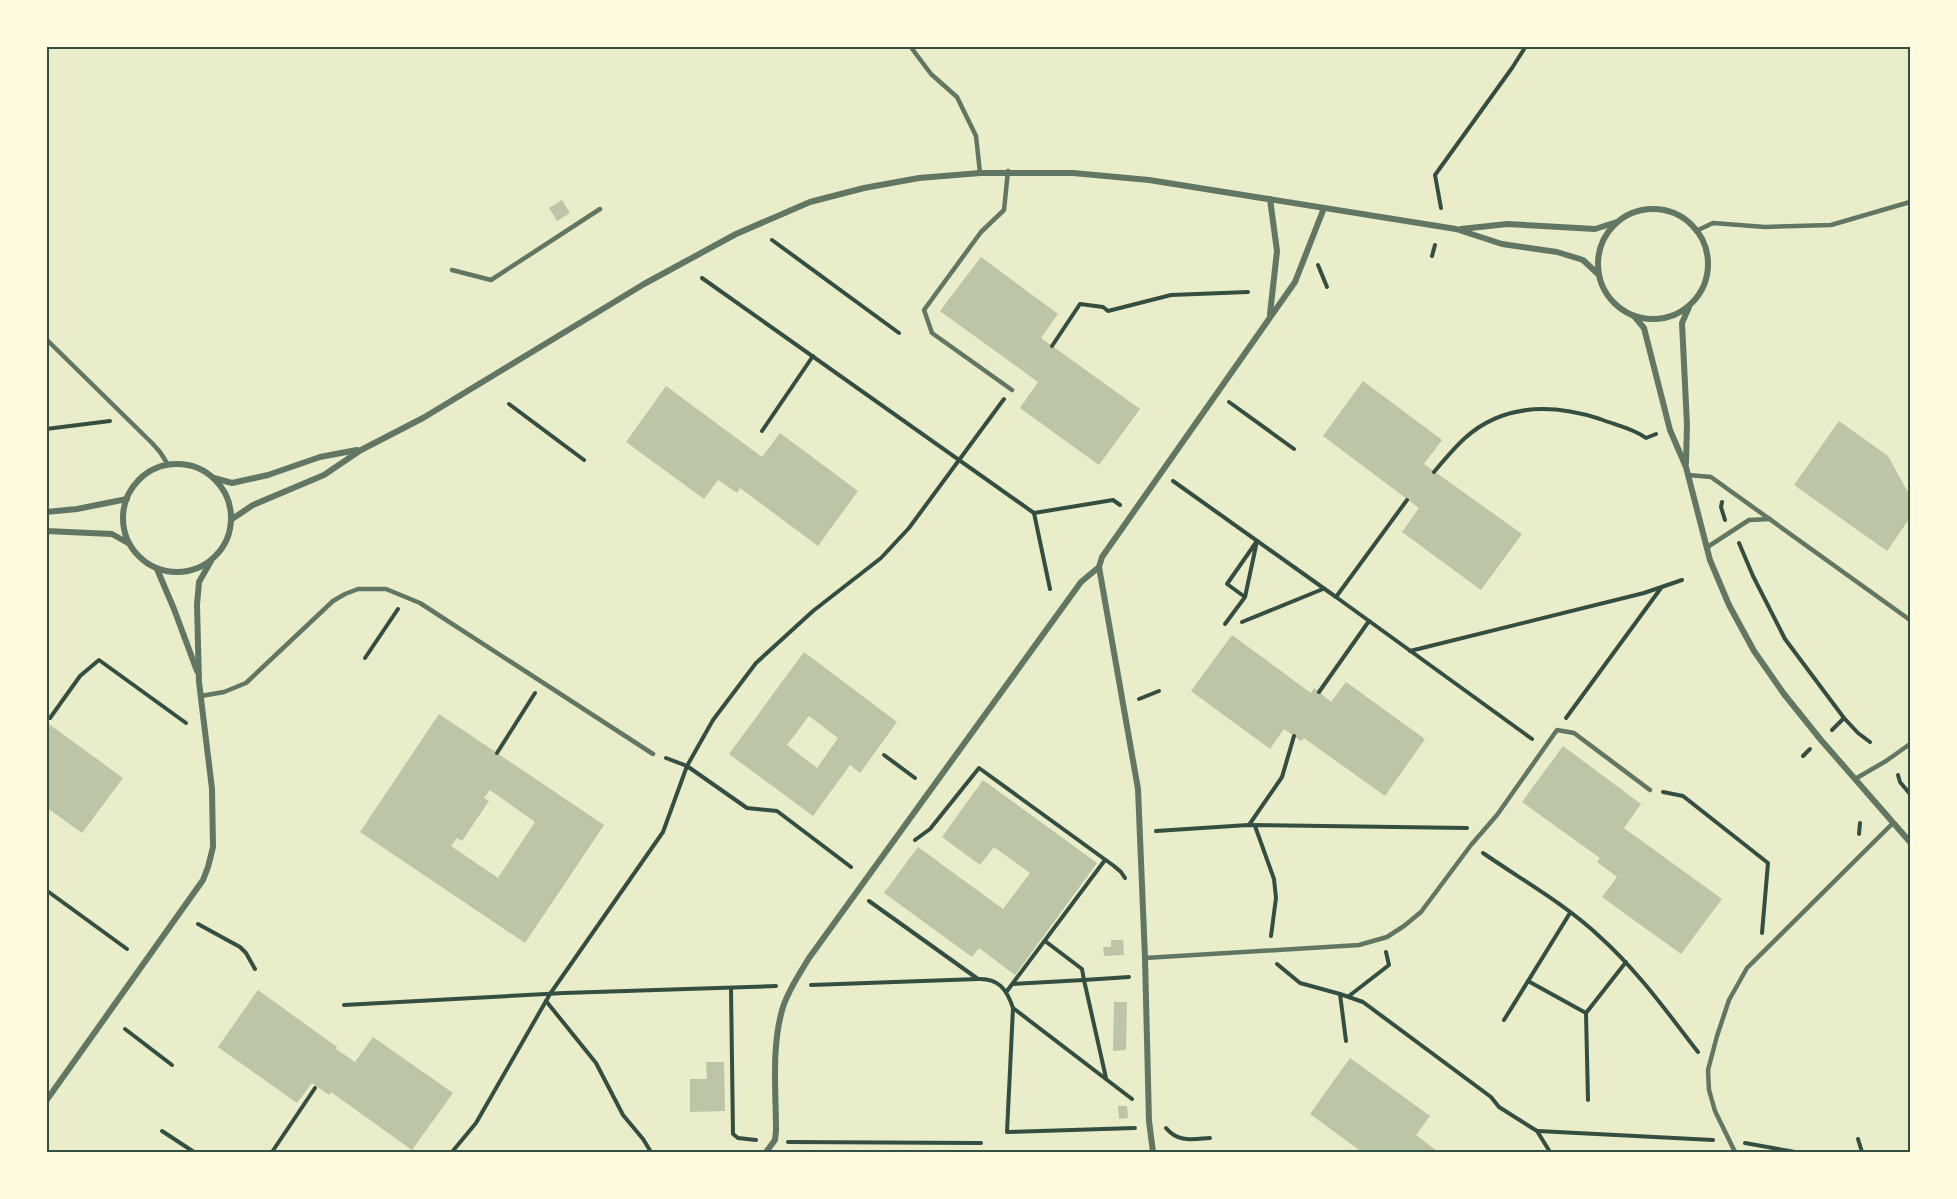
<svg xmlns="http://www.w3.org/2000/svg" width="1957" height="1199" viewBox="0 0 1957 1199" font-family="'Fira Sans Condensed',sans-serif">
<rect width="100%" height="100%" fill="#e9edc9"/>
<g fill="#bcc5a7" fill-rule="evenodd">
<path d="M562 200 570 213 557 221 549 208Z"/>
<path d="M981 257 1058 314 1041 338 1140 409 1099 465 1020 408 1038 382 940 311Z"/>
<path d="M1363 381 1442 440 1424 464 1522 534 1481 590 1402 532 1419 508 1323 436Z"/>
<path d="M666 386 762 457 780 433 858 491 818 546 740 488 737 493 718 480 704 499 626 442Z"/>
<path d="M1839 421 1888 456 1910 496V518L1887 551 1794 485Z"/>
<path d="M1232 635 1311 693 1314 688 1331 702 1346 682 1425 739 1385 796 1304 738 1301 741 1284 729 1270 749 1191 691Z"/>
<path d="M804 652 897 722 860 773 850 765 813 816 729 754ZM809 716 838 738 817 768 787 745Z"/>
<path d="M439 714 604 825 525 943 360 832ZM490 790 535 822 498 878 451 846 457 838 462 841 489 801 484 798Z"/>
<path d="M46 722 123 778 82 833 46 807Z"/>
<path d="M1563 746 1641 804 1624 828 1722 899 1681 954 1602 897 1617 877 1597 862 1600 858 1522 802Z"/>
<path d="M983 780 1097 863 1015 975 979 948 972 957 884 893 918 847 1003 909 1030 873 994 847 980 865 942 837Z"/>
<path d="M1111 940H1123L1124 955 1104 956 1103 947H1111Z"/>
<path d="M258 990 337 1047 336 1049 355 1062 373 1037 453 1093 412 1150 331 1092 329 1095 312 1083 297 1103 218 1047Z"/>
<path d="M1114 1002H1127L1126 1050 1113 1051Z"/>
<path d="M1350 1058 1430 1116 1416 1135 1437 1151 1435 1152H1362L1310 1114Z"/>
<path d="M706 1062H724L725 1111 690 1112V1079H707Z"/>
<path d="M1118 1106H1127L1128 1118 1119 1119Z"/>
</g>
<g fill="none" stroke-linecap="round" stroke-linejoin="round">
<g stroke="#344e41" stroke-width="4">
<path d="M1441 208 1435 175 1512 68 1526 46"/>
<path d="M772 240 899 333"/>
<path d="M1432 256 1435 245"/>
<path d="M1318 265 1327 287"/>
<path d="M702 278 1034 513"/>
<path d="M1052 346 1080 304 1103 307 1108 311 1171 295 1248 292"/>
<path d="M1229 402 1294 449"/>
<path d="M509 404 584 460"/>
<path d="M46 429 110 421"/>
<path d="M762 431 813 356"/>
<path d="M1434 472C1444 460 1454 448 1465 438 1504 403 1553 404 1600 419 1615 425 1633 428 1646 438L1656 434"/>
<path d="M1173 481 1336 597"/>
<path d="M1407 500 1336 597 1532 739"/>
<path d="M1722 502 1721 507 1725 520"/>
<path d="M1739 543 1753 576 1785 639 1844 718 1858 733 1870 742"/>
<path d="M1050 589 1034 513 1113 500 1120 505"/>
<path d="M1242 622 1323 589"/>
<path d="M1225 624 1245 597 1257 541 1227 584 1245 597"/>
<path d="M1410 651 1644 593 1682 580"/>
<path d="M365 658 398 609"/>
<path d="M1319 692 1369 621"/>
<path d="M1139 699 1159 691"/>
<path d="M50 718 80 676 99 660 186 723"/>
<path d="M1566 718 1661 588"/>
<path d="M1832 730 1844 718"/>
<path d="M497 753 535 693"/>
<path d="M884 755 915 778"/>
<path d="M1803 756 1810 749"/>
<path d="M666 758 687 766 747 808 777 811 851 867"/>
<path d="M1898 775 1900 782 1910 794"/>
<path d="M1663 792 1683 796 1768 863 1762 933"/>
<path d="M1249 825 1282 777 1294 736"/>
<path d="M1255 826 1274 879 1276 898 1271 936"/>
<path d="M1156 831 1248 825 1467 828"/>
<path d="M1859 834 1860 823"/>
<path d="M915 840 930 829 979 768 1114 866 1121 872 1125 878"/>
<path d="M1483 853C1522 880 1565 904 1599 936 1637 970 1667 1012 1698 1052"/>
<path d="M46 890 127 949"/>
<path d="M869 901 978 979C999 978 1007 990 1013 1008L1132 1099"/>
<path d="M198 924 240 947 246 953 255 969"/>
<path d="M1045 941 1082 969 1084 980 1129 977"/>
<path d="M1277 964 1300 983 1340 994 1363 1002 1491 1097 1499 1107 1537 1131 1550 1152"/>
<path d="M1528 981 1586 1013 1588 1100"/>
<path d="M1013 984 1084 980 1106 1078"/>
<path d="M811 985 978 979"/>
<path d="M731 988 733 1134 738 1138 756 1140"/>
<path d="M1007 991 1105 860"/>
<path d="M1340 994 1346 1041"/>
<path d="M1349 996 1389 965 1386 952"/>
<path d="M546 1001 596 1063 623 1115 643 1139 651 1152"/>
<path d="M344 1005 564 993 776 986"/>
<path d="M1013 1008 1007 1132 1135 1128"/>
<path d="M1586 1013 1626 962"/>
<path d="M1504 1020 1570 913"/>
<path d="M125 1029 172 1065"/>
<path d="M1166 1128C1178 1143 1193 1139 1210 1138"/>
<path d="M162 1131 194 1152"/>
<path d="M1538 1131 1713 1140"/>
<path d="M1858 1139 1862 1152"/>
<path d="M788 1142 981 1143"/>
<path d="M1745 1143 1795 1152"/>
<path d="M272 1152 315 1088"/>
<path d="M452 1152 476 1123 550 994 663 832 687 766 713 720 756 663 813 611 881 558 909 528 1004 399"/>
</g>
<g stroke="#617663" stroke-width="4.5">
<path d="M910 46 931 74 957 97 976 136 980 173"/>
<path d="M1008 171 1004 210 981 232 924 310 932 333 1012 390"/>
<path d="M1696 231 1713 223 1765 227 1831 225 1910 202"/>
<path d="M452 270 491 280 600 209"/>
<path d="M46 339 152 443 160 452 167 463"/>
<path d="M1688 475 1711 477 1910 620"/>
<path d="M1706 548 1749 520 1770 519"/>
<path d="M201 696 224 692 246 683 333 601 345 594 358 589H386L420 603 653 754"/>
<path d="M1855 779 1886 761 1910 744"/>
<path d="M1145 958 1359 945 1387 937 1404 926 1421 912 1471 845 1497 815 1557 730 1574 733 1650 790"/>
<path d="M1735 1152 1715 1111 1709 1090 1708 1070 1717 1036 1729 1000 1747 968 1893 823"/>
</g>
<g stroke="#617663" stroke-width="6">
<path d="M1270 199 1277 251 1270 314"/>
<circle cx="1653" cy="264" r="55"/>
<path d="M1461 229 1507 224 1595 229 1617 222"/>
<path d="M1634 316 1644 328 1670 430 1686 467 1710 560 1729 605 1754 651 1784 694 1821 740 1910 842"/>
<path d="M1686 463 1687 425 1682 323 1689 307"/>
<circle cx="177" cy="518" r="54"/>
<path d="M214 478 232 483 268 475 320 457 357 450"/>
<path d="M46 512 77 509 127 499"/>
<path d="M232 519 253 505 324 475 361 450 423 418 644 284 736 234 810 202 864 188 919 178 980 173H1073L1149 180 1456 229 1502 244 1557 252 1583 260 1599 275"/>
<path d="M46 531 112 534 128 543"/>
<path d="M157 569 174 609 197 671"/>
<path d="M46 1101 203 880 208 867 213 847 212 789 199 682 197 605 199 582 211 561"/>
<path d="M766 1152 775 1140 776 1131C776 1091 771 1046 783 1007 789 989 800 973 809 958L1081 582 1099 567"/>
<path d="M1153 1152 1149 1121 1145 958 1138 789 1099 567 1102 557 1295 282 1324 208"/>
</g>
</g>
<rect width="1957" height="1199" fill="none" stroke="#fefae0" stroke-width="96"/>
<rect x="48" y="48" width="1861" height="1103" fill="none" stroke="#344e41" stroke-width="2"/>
</svg>
